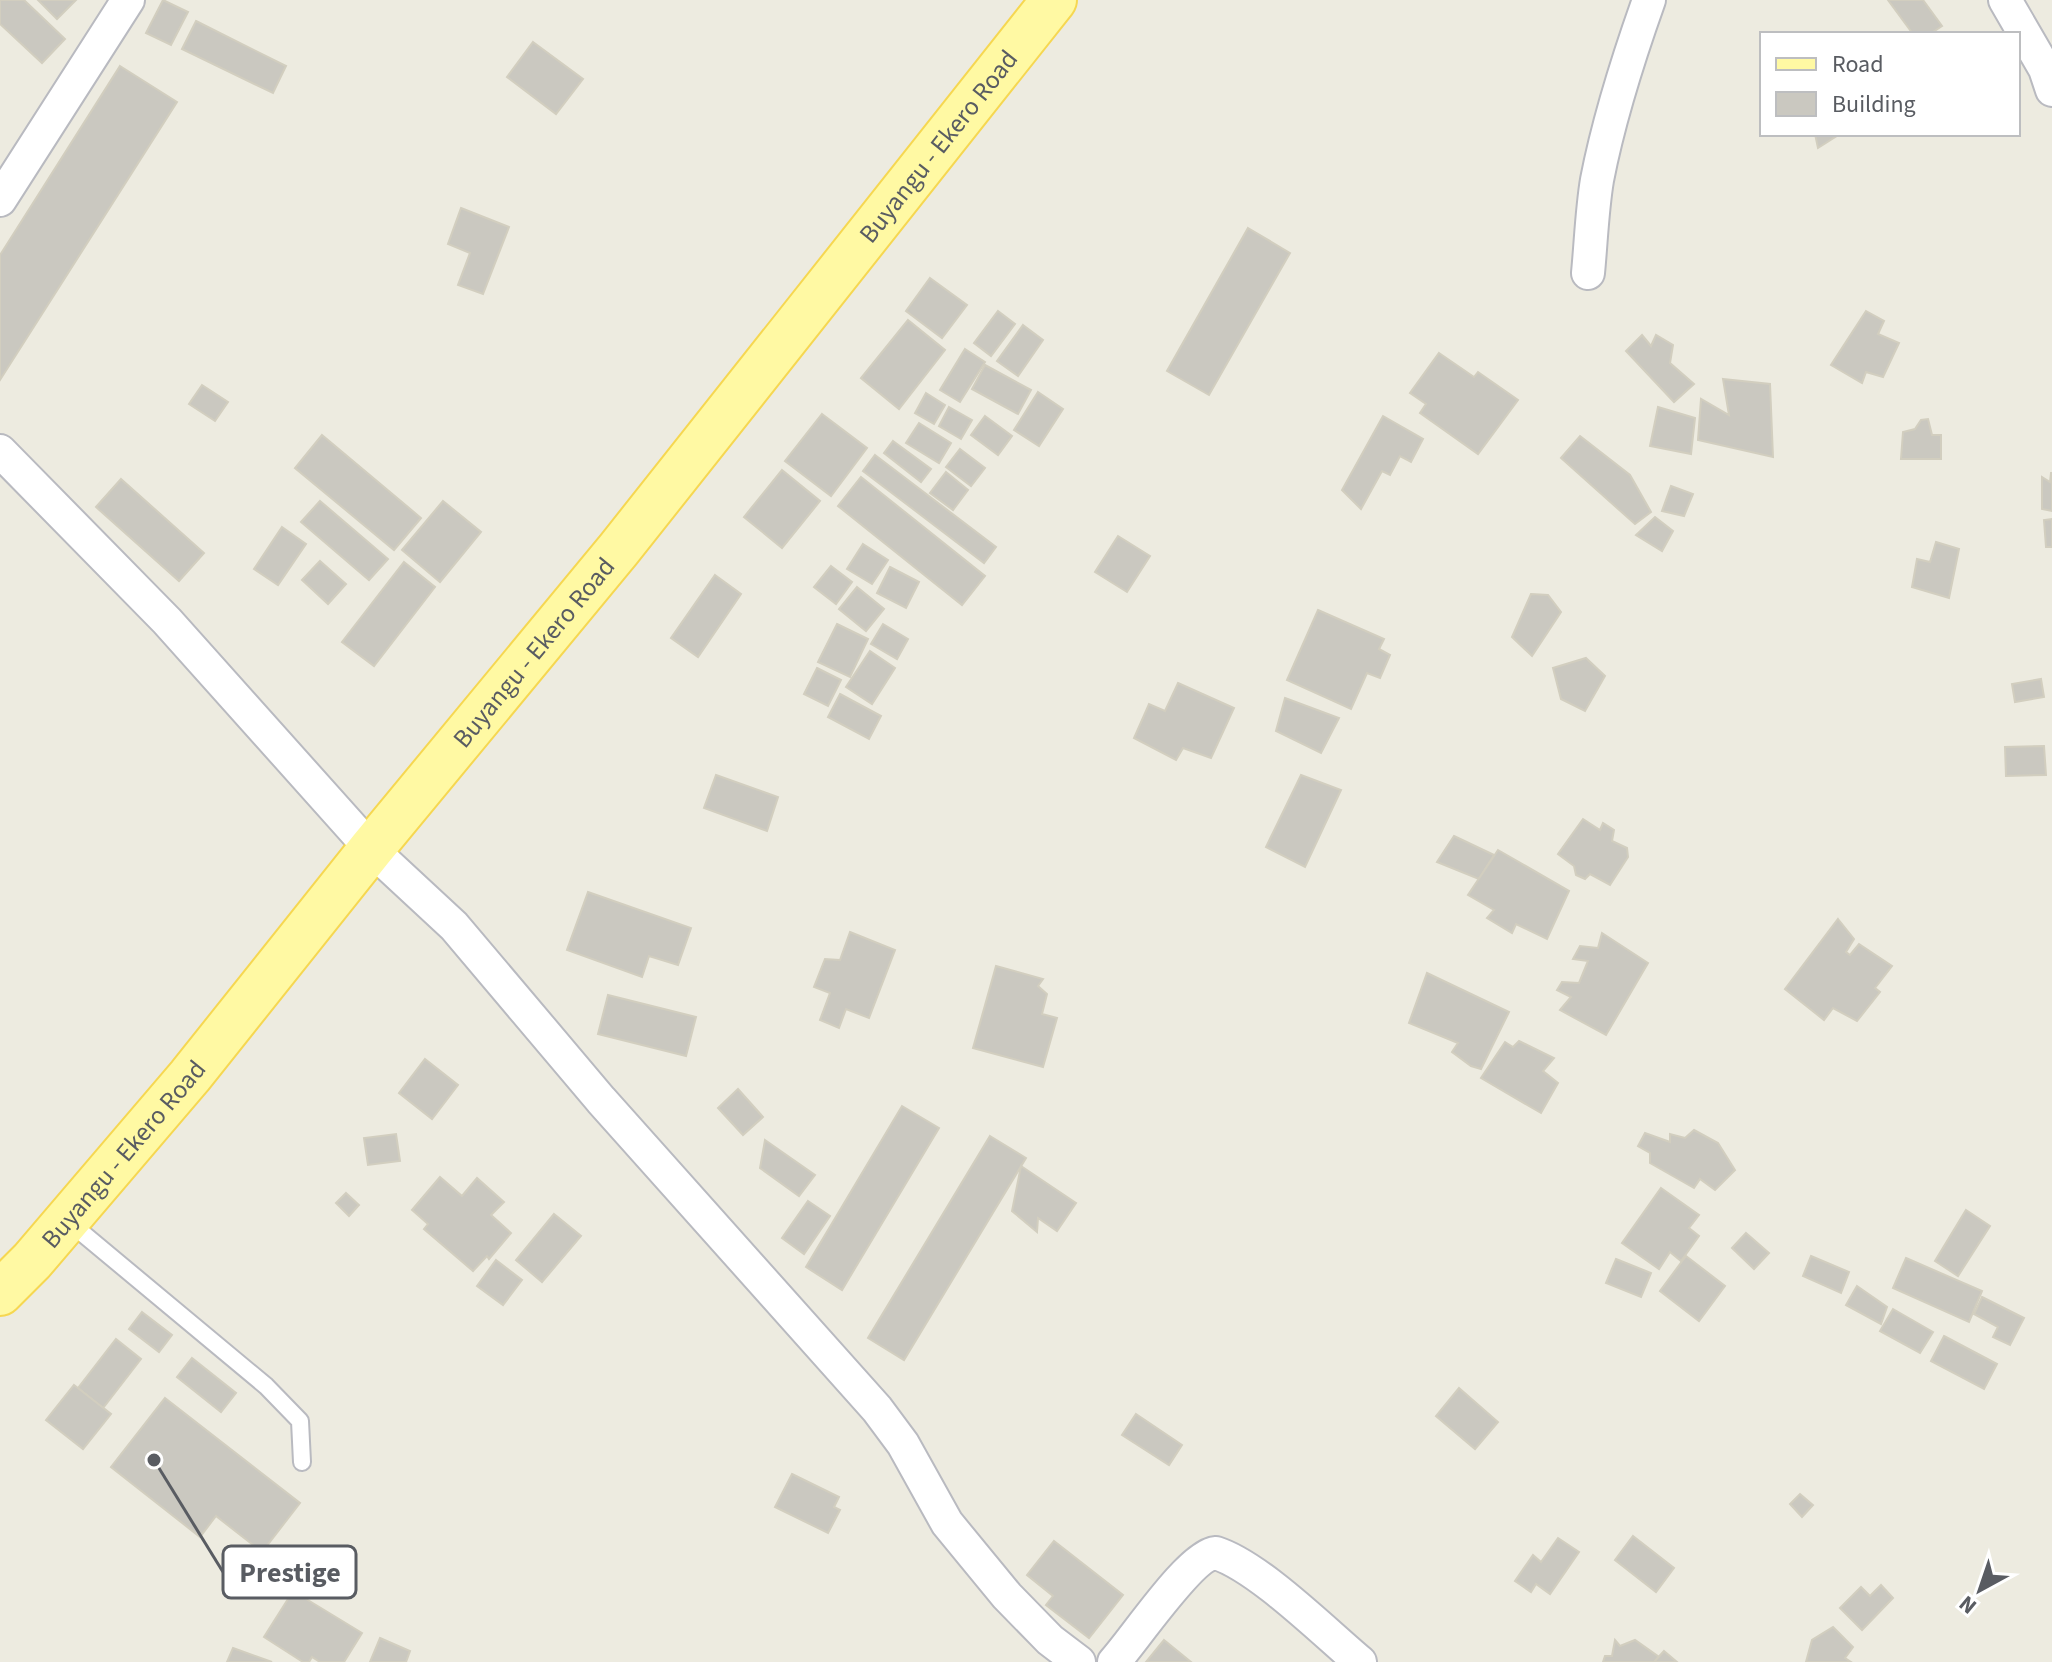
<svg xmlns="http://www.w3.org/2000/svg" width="2052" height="1662" viewBox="0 0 2052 1662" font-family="'Source Sans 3',sans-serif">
<rect width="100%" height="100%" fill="#edebe0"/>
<g fill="#cac8c0" stroke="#d2cebf" stroke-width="2">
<path d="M0 0H24L65 39 42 63 0 24Z"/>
<path d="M38 0H76L57 19Z"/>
<path d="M163 0 188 12 171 45 146 33Z"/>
<path d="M1888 0H1923L1942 26 1930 34H1913Z"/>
<path d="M196 21 286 66 273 93 182 49Z"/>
<path d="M533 42 583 79 556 114 507 77Z"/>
<path d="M120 66 177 102 0 380V255Z"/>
<path d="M1815 134H1840L1818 148Z"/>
<path d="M461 208 509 227 483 294 458 285 470 253 448 244Z"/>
<path d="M1248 228 1290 253 1209 395 1167 371Z"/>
<path d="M930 278 967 305 942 338 906 311Z"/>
<path d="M998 311 1015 324 991 356 974 343Z"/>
<path d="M1866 311 1884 321 1878 334 1899 343 1883 377 1866 372 1862 383 1831 365Z"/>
<path d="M908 320 945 350 899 409 861 378Z"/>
<path d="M1023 325 1043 340 1018 376 997 361Z"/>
<path d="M1642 335 1651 346 1656 335 1673 345 1670 363 1694 384 1674 402 1626 351Z"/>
<path d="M965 349 985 362 960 402 940 390Z"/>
<path d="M1439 353 1474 377 1478 372 1518 400 1478 454 1420 413 1426 404 1410 393Z"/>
<path d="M985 365 1031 390 1018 414 972 389Z"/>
<path d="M1723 379 1770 384 1773 457 1698 440 1701 399 1729 415Z"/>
<path d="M202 385 228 402 215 421 189 404Z"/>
<path d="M1038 392 1063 409 1039 446 1014 430Z"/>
<path d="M926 393 945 405 934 424 915 413Z"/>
<path d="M949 407 972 420 961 439 939 426Z"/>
<path d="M1658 407 1695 418 1691 454 1650 446Z"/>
<path d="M822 414 867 448 831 496 785 461Z"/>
<path d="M985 416 1012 436 998 455 971 435Z"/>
<path d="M1383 416 1423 439 1411 462 1400 456 1390 475 1382 471 1361 509 1342 490Z"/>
<path d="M1928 419 1932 435H1941V459H1901L1903 432 1915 429 1921 420Z"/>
<path d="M919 423 951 443 939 463 906 443Z"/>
<path d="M322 435 421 518 394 550 295 468Z"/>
<path d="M1580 436 1630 475 1651 512 1635 524 1561 458Z"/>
<path d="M893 441 931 469 921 482 884 453Z"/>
<path d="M960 449 985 468 971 486 946 467Z"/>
<path d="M875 455 996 547 984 563 863 471Z"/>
<path d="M782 470 820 501 782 548 744 517Z"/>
<path d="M946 472 968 490 953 510 930 493Z"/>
<path d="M2051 473H2052V511L2042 509V477L2050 482Z"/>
<path d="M861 477 985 576 962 605 838 506Z"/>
<path d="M121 479 204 553 179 581 96 507Z"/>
<path d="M1671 486 1693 494 1684 516 1662 511Z"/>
<path d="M320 501 388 559 369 580 301 522Z"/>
<path d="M443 501 481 532 440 582 402 550Z"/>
<path d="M1655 517 1673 531 1662 551 1636 535Z"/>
<path d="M2052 519V547H2046L2044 520Z"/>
<path d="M282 527 306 544 278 585 254 569Z"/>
<path d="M1118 536 1150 556 1127 592 1095 572Z"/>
<path d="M1936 542 1959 549 1949 598 1912 587 1917 559 1930 562Z"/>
<path d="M863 544 888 560 872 584 847 569Z"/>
<path d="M320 561 346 584 328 604 302 580Z"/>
<path d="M404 562 435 587 374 666 342 642Z"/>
<path d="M831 566 852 582 836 604 814 587Z"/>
<path d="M890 567 919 582 906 608 877 593Z"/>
<path d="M715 575 741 594 698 657 671 638Z"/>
<path d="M857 587 884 609 866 631 839 609Z"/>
<path d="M1531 594 1548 595 1561 612 1532 656 1512 637Z"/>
<path d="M1318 610 1384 639 1379 649 1390 655 1380 678 1367 673 1351 709 1287 680Z"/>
<path d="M837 624 868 639 850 677 818 662Z"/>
<path d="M883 624 908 639 897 659 871 644Z"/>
<path d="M870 651 895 668 872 704 846 687Z"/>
<path d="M1586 658 1605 676 1585 711 1561 699 1553 668Z"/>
<path d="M817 668 841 680 828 706 804 694Z"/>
<path d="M2041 679 2044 697 2015 702 2012 684Z"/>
<path d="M1178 683 1234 708 1211 758 1183 748 1176 760 1134 738 1149 704 1165 711Z"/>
<path d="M840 694 881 716 869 739 828 717Z"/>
<path d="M1285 698 1339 718 1321 753 1276 731Z"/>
<path d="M2044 746 2046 775 2006 776 2005 747Z"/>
<path d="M716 775 778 797 767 831 704 808Z"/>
<path d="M1301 775 1341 790 1305 867 1266 847Z"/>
<path d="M1583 819 1600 830 1603 823 1614 830 1612 841 1627 848 1628 857 1610 885 1590 874 1585 879 1576 875 1574 866 1558 854Z"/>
<path d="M1454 836 1494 855 1479 879 1437 862Z"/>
<path d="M1498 850 1569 891 1547 939 1516 924 1512 933 1487 918 1494 910 1468 895Z"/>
<path d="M588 892 691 928 678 965 649 956 642 977 567 950Z"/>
<path d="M1838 919 1854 939 1846 952 1850 955 1859 944 1892 966 1875 988 1880 992 1857 1021 1833 1008 1824 1020 1785 989Z"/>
<path d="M850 932 895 950 869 1018 846 1009 839 1028 820 1020 830 993 814 987 825 959 840 960Z"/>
<path d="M1602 933 1648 963 1606 1035 1560 1010 1571 997 1557 990 1562 982 1579 983 1588 961 1573 959 1580 946 1598 948Z"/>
<path d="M996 966 1043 979 1038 986 1047 994 1042 1014 1057 1018 1043 1067 973 1048Z"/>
<path d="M1427 973 1509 1012 1481 1069 1471 1066 1452 1052 1458 1043 1409 1023Z"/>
<path d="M608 995 696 1017 686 1056 598 1034Z"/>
<path d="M1519 1041 1554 1058 1543 1071 1558 1083 1541 1113 1481 1078 1505 1042 1513 1047Z"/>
<path d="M425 1059 458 1085 432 1119 399 1093Z"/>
<path d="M738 1089 763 1117 743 1135 718 1108Z"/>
<path d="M902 1106 939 1128 842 1290 806 1267Z"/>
<path d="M1694 1130 1718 1143 1735 1170 1715 1190 1700 1179 1694 1188 1650 1163V1153L1638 1146 1645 1133 1670 1142V1134L1685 1138Z"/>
<path d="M396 1134 400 1161 368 1165 364 1138Z"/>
<path d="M990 1136 1026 1158 904 1360 868 1338Z"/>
<path d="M765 1140 815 1175 799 1196 760 1168Z"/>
<path d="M1021 1166 1076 1203 1057 1231 1038 1218 1037 1232 1012 1211Z"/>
<path d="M440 1177 462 1196 477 1178 504 1202 491 1215 511 1233 489 1259 487 1256 473 1271 424 1229 428 1224 412 1210Z"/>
<path d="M1661 1188 1699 1215 1689 1228 1699 1236 1681 1261 1670 1252 1659 1269 1622 1243Z"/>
<path d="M346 1193 359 1205 349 1216 336 1203Z"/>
<path d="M808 1201 830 1216 804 1254 782 1238Z"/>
<path d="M1966 1210 1990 1226 1958 1276 1935 1261Z"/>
<path d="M554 1214 581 1236 542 1282 516 1260Z"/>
<path d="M1746 1233 1769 1253 1754 1269 1732 1248Z"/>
<path d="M1686 1256 1725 1286 1699 1321 1660 1291Z"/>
<path d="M1811 1256 1849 1272 1841 1293 1803 1276Z"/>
<path d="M1906 1258 1982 1291 1969 1322 1893 1288Z"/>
<path d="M1616 1259 1651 1273 1641 1297 1606 1283Z"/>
<path d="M496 1260 522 1280 503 1305 477 1286Z"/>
<path d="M1857 1286 1887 1307 1881 1324 1846 1305Z"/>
<path d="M1982 1297 2024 1318 2010 1345 1993 1337 1998 1327 1974 1314Z"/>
<path d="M1893 1309 1933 1332 1920 1353 1880 1331Z"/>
<path d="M142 1312 172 1335 159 1352 129 1329Z"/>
<path d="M1944 1336 1997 1364 1984 1389 1931 1361Z"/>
<path d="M116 1339 141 1359 103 1408 78 1388Z"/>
<path d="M192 1358 236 1393 221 1412 177 1377Z"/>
<path d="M74 1385 111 1414 83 1449 46 1420Z"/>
<path d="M1459 1388 1498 1422 1475 1449 1436 1416Z"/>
<path d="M165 1398 300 1503 262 1552 216 1516 200 1537 111 1467Z"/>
<path d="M1136 1414 1182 1445 1169 1465 1122 1435Z"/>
<path d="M792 1474 839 1497 834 1507 840 1510 828 1533 775 1507Z"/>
<path d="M1800 1494 1813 1505 1802 1517 1790 1504Z"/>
<path d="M1633 1536 1674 1568 1656 1592 1615 1560Z"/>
<path d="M1558 1538 1579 1552 1550 1594 1536 1584 1531 1592 1515 1581 1533 1555 1541 1562Z"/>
<path d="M1054 1541 1123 1595 1089 1638 1046 1605 1053 1596 1027 1575Z"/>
<path d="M1881 1585 1893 1598 1862 1630 1840 1608 1861 1587 1870 1596Z"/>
<path d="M293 1591 362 1633 344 1662H320L312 1657 309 1662H303L264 1637Z"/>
<path d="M1833 1627 1853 1647 1845 1658 1851 1662H1806L1812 1640Z"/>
<path d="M380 1638 410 1651 406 1662H370Z"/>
<path d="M1164 1640 1191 1662H1146Z"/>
<path d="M1615 1640 1620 1646 1635 1640 1659 1657 1654 1662H1603L1605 1656H1612Z"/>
<path d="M233 1648 272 1662H227Z"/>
<path d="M1664 1651 1677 1662H1654Z"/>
</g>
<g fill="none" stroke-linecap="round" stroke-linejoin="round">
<defs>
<path id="lane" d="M69 1222 266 1386 300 1421 302 1462"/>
<g id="street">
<path d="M2005 0 2045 69 2052 90"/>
<path d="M0 200 128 0"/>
<path d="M1588 273C1591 242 1592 210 1597 180 1609 118 1628 59 1649 0"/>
<path d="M0 451 167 621 371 849 454 926 601 1100 877 1409 903 1444 947 1523 1007 1596 1050 1640 1079 1662"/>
<path d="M1114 1662C1135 1639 1190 1555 1216 1553 1259 1567 1323 1631 1360 1662"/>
</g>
<g id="primary">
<path id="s1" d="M0 1293 32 1261 190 1076 371 849 619 549 1054 0"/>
</g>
</defs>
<use href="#lane" stroke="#b9bac0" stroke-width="20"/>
<use href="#street" stroke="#b9bac0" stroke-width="36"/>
<use href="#primary" stroke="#f6d751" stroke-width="48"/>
<use href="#lane" stroke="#fff" stroke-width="16"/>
<use href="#street" stroke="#fff" stroke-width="32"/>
<use href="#primary" stroke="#fff9a3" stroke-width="44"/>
</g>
<g text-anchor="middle" stroke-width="7" stroke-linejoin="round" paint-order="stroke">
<g font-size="26" fill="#595c62" stroke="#fff">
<text dy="9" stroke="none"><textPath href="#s1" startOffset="1482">Buyangu - Ekero Road</textPath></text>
<text dy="9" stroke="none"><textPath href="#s1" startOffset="834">Buyangu - Ekero Road</textPath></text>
<text dy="9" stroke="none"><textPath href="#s1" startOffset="186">Buyangu - Ekero Road</textPath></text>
</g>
</g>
<path fill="none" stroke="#595c62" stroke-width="3" d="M154 1460L223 1572"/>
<circle fill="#595c62" stroke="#fff" stroke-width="3" cx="154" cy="1460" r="8"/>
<rect fill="#fff" stroke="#595c62" stroke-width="3" x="223" y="1546" width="133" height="52" rx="8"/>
<g font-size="28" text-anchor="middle" font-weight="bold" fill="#595c62">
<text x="290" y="1582">Prestige</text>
</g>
<rect x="1760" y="32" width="260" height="104" fill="#ffffff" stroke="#bdbec0" stroke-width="2"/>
<rect x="1776" y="58" width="40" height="12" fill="#fff9a3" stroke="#bdbec0" stroke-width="2"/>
<text x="1832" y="72" font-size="24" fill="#595c62">Road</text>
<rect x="1776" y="92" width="40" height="24" fill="#cac8c0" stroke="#bdbec0" stroke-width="2"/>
<text x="1832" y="112" font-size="24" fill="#595c62">Building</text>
<g transform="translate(1980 1590) rotate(220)" stroke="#ffffff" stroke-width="6" paint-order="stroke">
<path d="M0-6L14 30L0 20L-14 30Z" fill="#595c62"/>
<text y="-12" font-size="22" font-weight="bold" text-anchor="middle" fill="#595c62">N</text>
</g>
</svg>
